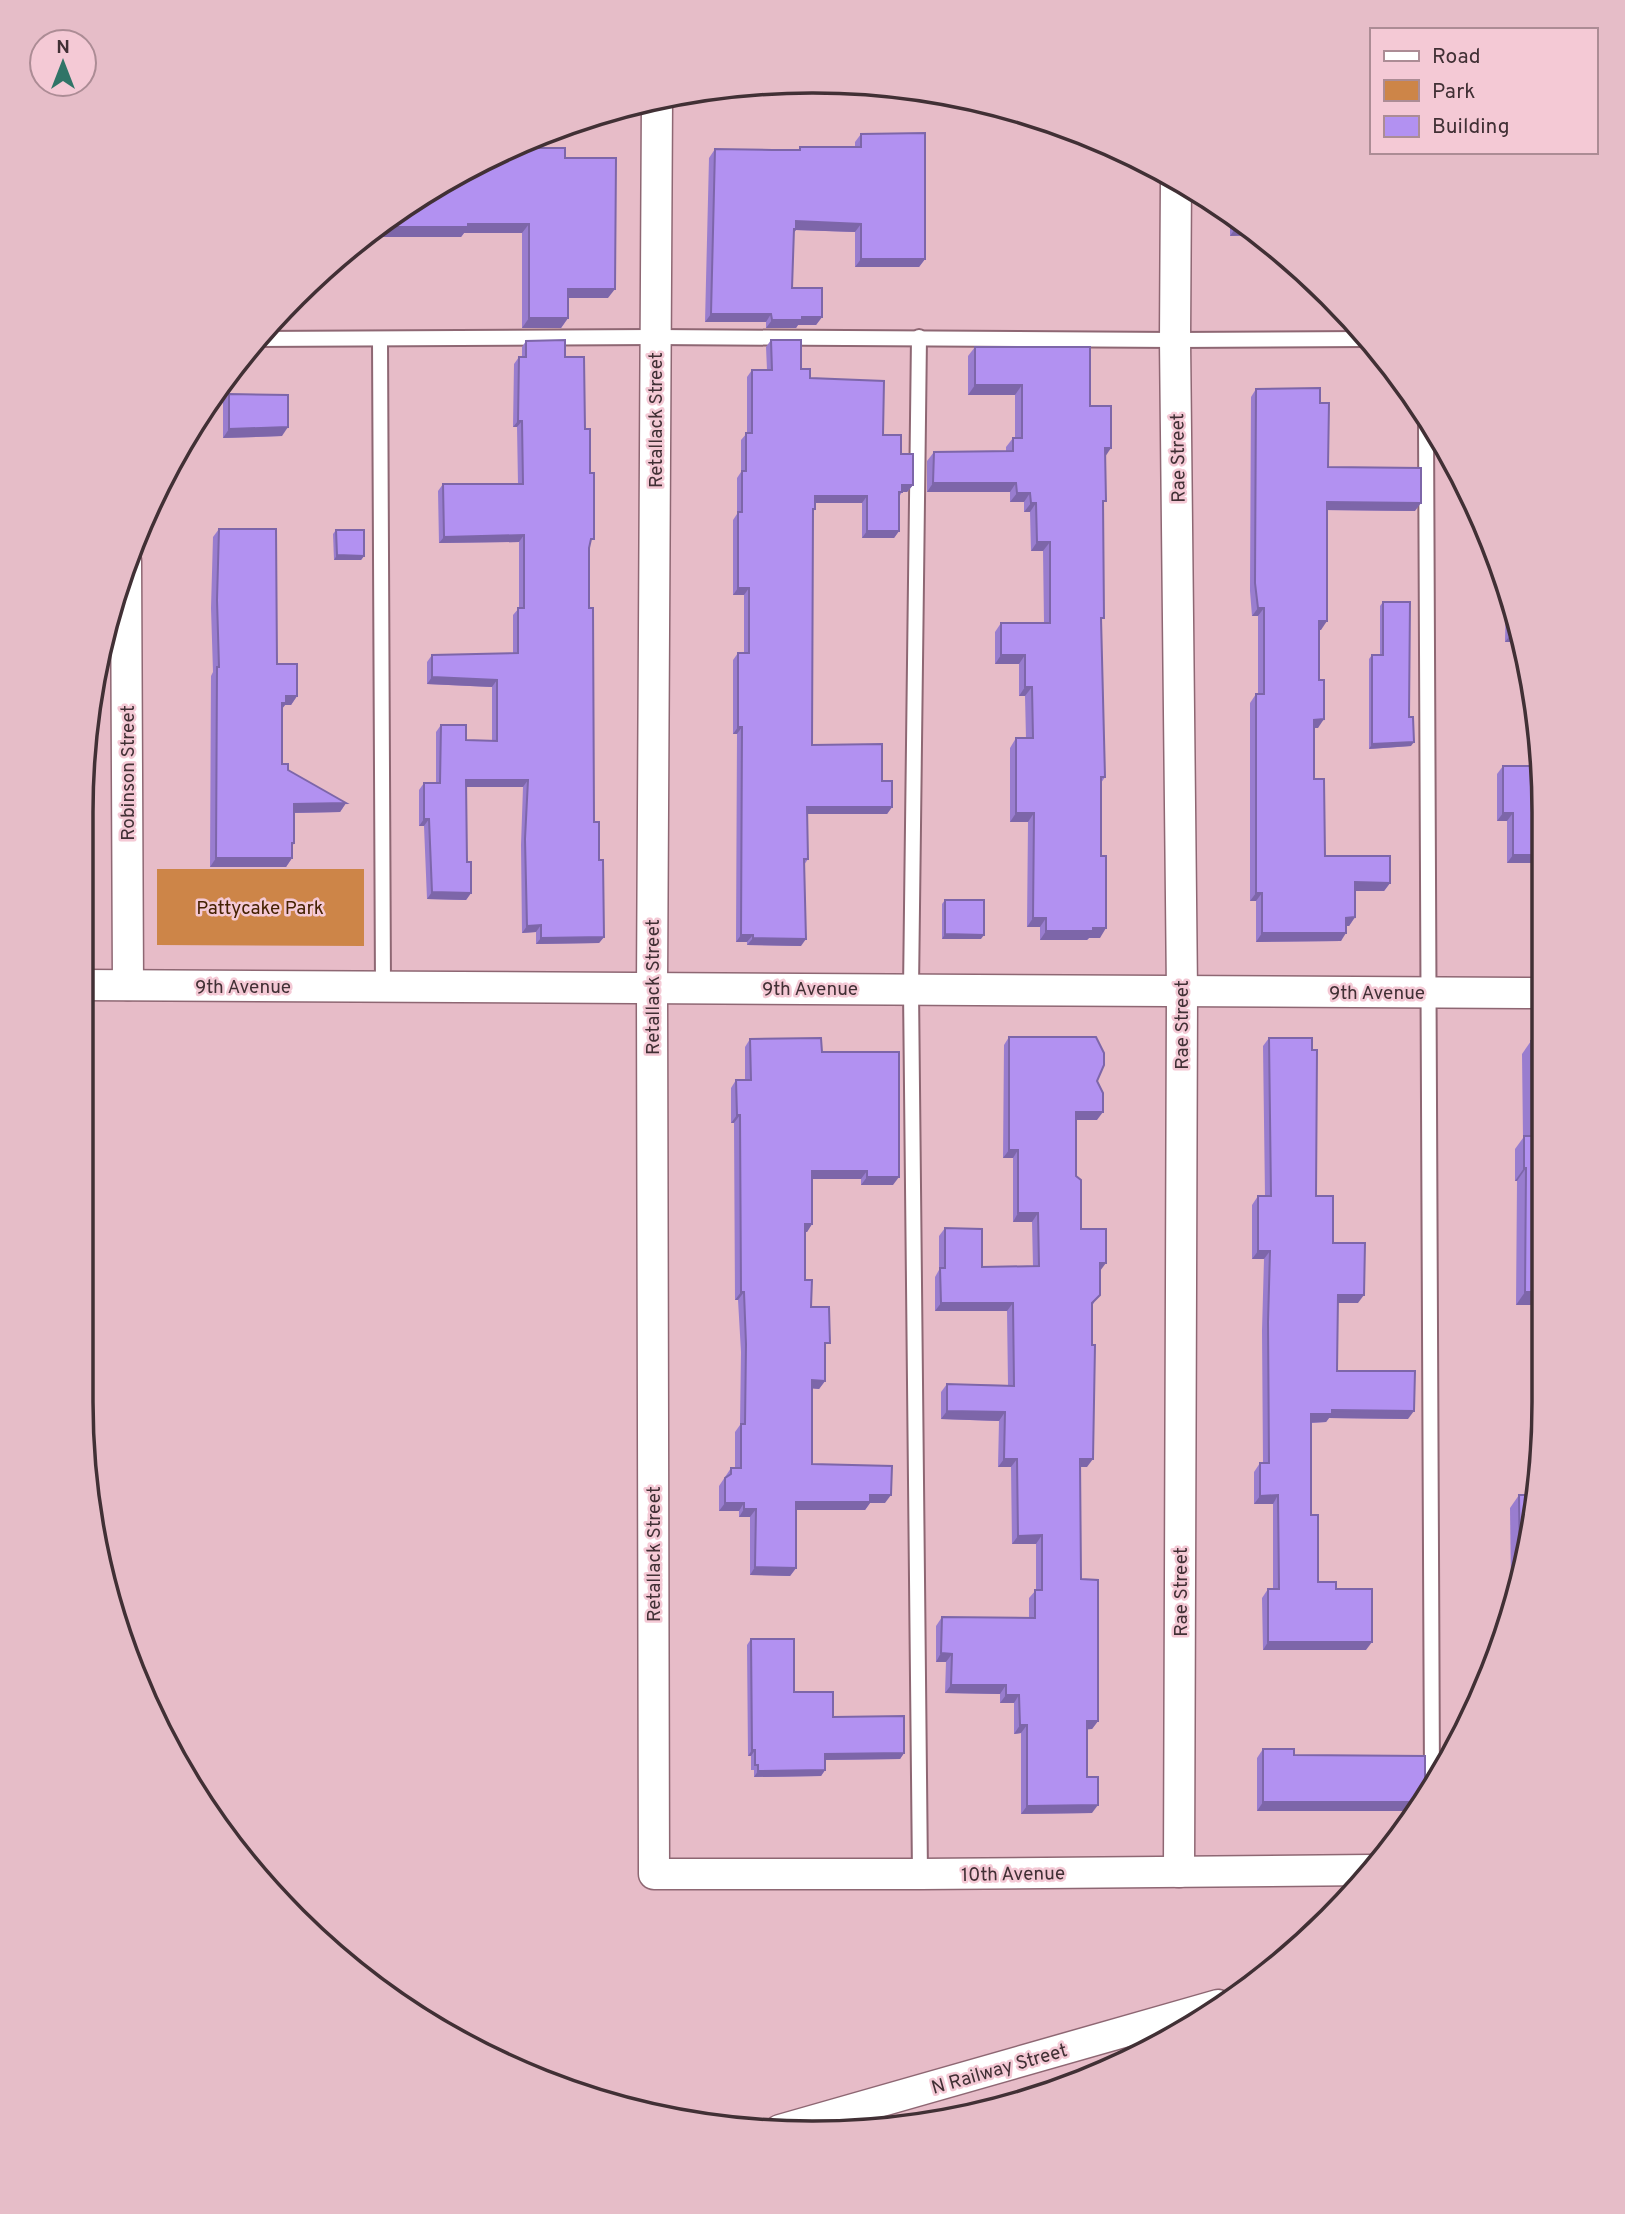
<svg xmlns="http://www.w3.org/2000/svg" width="1625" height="2214" viewBox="0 0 1625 2214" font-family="Overpass,sans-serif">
<rect width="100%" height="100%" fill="#e7bcc8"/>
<path fill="#cd8548" d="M157 869H364V946L157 945Z"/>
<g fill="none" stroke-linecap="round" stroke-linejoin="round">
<defs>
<g id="lane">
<path d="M919 337 911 989 920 1874"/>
<path d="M255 339 655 337 1175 340 1367 339"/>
<path d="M380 340 383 986"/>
<path d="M1426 424 1432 1780"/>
</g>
<g id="street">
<path d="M657 100 652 987 654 1874H920L1372 1870"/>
<path d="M1176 178 1175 340 1182 991 1179 1872"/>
<path d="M126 561 128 985"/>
<path d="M81 985 1540 993"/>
<path d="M780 2130 1218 2005"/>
</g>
</defs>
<use href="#lane" stroke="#8e6773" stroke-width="18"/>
<use href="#street" stroke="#8e6773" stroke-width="33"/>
<use href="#lane" stroke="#fff" stroke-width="14"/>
<use href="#street" stroke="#fff" stroke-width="30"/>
</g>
<g fill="#997dcf">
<path d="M861 134 925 259 919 267H855V232L796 230 794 232 792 288 822 317 816 325H798L796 328H766V322H705L709 158 715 149 772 150H799L800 147H855V142Z"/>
<path d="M565 158 608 298H568V318L561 328H522V233H464L461 237H361Z"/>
<path d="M1230 215 1258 235 1230 236Z"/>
<path d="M771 340 810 378 883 435 901 454 913 485 907 492H902L899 497V531L894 538H862V503H815V509L813 512 812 745 882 781 892 807 887 814H807L808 859 804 865 801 946 747 945V942H736L737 734H733V660L738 653H744V595H733V520L737 514V478L741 472V440L747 433V377L752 370H767L766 347Z"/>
<path d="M526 341 565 357 585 429 590 546 589 608 594 822 599 860 604 937 599 943 536 944V932L522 933 521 845 523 787H466L467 862 471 893 466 900 427 899 424 826H419V790L424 783H436V732L441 725 466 740H492V687L427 684V662L432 655 513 653V615L519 608V542L439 543 438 491 443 484H518L517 427H513L514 364 519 357H522V347Z"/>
<path d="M975 347 1090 406 1105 456 1103 506 1101 622 1105 777 1101 783 1100 938H1089L1087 940H1040V927H1027L1028 822H1010V748L1016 738H1026L1025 696H1019V664H995V632L1001 623H1044L1043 551H1031L1030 512H1024V502H1010V492H927V461L934 452 1006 451V447L1013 438H1015V395H968V356Z"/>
<path d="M1256 389 1320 403 1328 467 1415 511 1327 510 1321 630H1319L1318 728H1314V779L1325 856 1390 883 1384 891H1355V917L1349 926H1346L1341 941 1256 942V901H1250V703L1256 694H1258V616H1252L1250 591 1251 397Z"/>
<path d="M229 394 282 436 223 438V402Z"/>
<path d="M219 529 277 664 297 696 291 705H285L282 709V764L288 770 346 803 340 812 294 813V843L292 847V858L286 867H210L211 676 213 672 211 608 213 537Z"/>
<path d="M336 530 364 556 361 560H334L333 534Z"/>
<path d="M1506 596 1518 642H1505Z"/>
<path d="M1383 602 1409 717 1411 746 1369 749V659L1372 655H1380V606Z"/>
<path d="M1536 708 1539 863H1507V821H1497V774L1503 766H1530V716Z"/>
<path d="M945 900 981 939H942V904Z"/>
<path d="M1009 1037 1097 1081V1120H1076V1176L1081 1229 1100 1271 1094 1303 1092 1305 1087 1467H1080L1081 1579 1098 1721 1092 1729H1087V1777L1092 1813 1021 1814V1733L1014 1734V1703H1000V1694L945 1693 946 1662H936V1626L942 1617 1029 1618V1598L1036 1590V1544H1012L1011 1467H998L999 1421 941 1419V1392L947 1384 1008 1385 1007 1311H935V1277L939 1270V1236L945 1228 982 1267 1033 1266 1032 1222H1013V1158H1003L1004 1045Z"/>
<path d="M1269 1038 1316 1196 1333 1243 1358 1303H1338L1337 1371 1408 1419 1329 1418 1326 1422 1311 1423V1515L1318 1582 1336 1589 1366 1650H1263L1262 1598 1268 1589H1273V1504H1254V1472L1260 1463H1263L1262 1331 1264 1259H1252V1205L1258 1196H1265L1263 1046Z"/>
<path d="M750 1039 822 1052 893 1185H861V1179H812V1224L807 1232H805V1280L811 1307 825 1349V1381L819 1389 812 1388V1464L885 1503H870L865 1510H796V1568L790 1576 750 1575V1517H739V1511H719V1486L731 1468H735V1432L740 1425 741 1352 738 1300H735L734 1123H731V1088L736 1080H745V1047Z"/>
<path d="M1540 1040 1542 1316H1537V1305H1516L1517 1181H1515V1149L1523 1138 1522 1054 1531 1041Z"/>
<path d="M1519 1495 1521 1585H1511L1510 1508Z"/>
<path d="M751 1639 794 1692 833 1717 904 1753 900 1759 825 1760V1770L821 1776 754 1777V1770H751V1756H748L747 1645Z"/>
<path d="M1482 1679H1486L1473 1716V1692Z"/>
<path d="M1263 1749 1294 1755 1425 1789 1412 1811H1257V1758Z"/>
</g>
<g fill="#7d66a9">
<path d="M796 221 861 224 855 232 796 230 790 237Z"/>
<path d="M1239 223H1240L1258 235 1230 236Z"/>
<path d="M468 224H529L522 233H464L461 237H361L374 227Z"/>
<path d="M861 259H925L919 267H855Z"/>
<path d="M568 289H615L608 298H561Z"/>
<path d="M711 314H771L766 322H705Z"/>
<path d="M802 317H822L816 325H798L796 328H766L772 320Z"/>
<path d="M529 318H568L561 328H522Z"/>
<path d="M274 319H278L271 329H263Z"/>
<path d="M975 385H1022L1015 395H968Z"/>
<path d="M518 421H522L517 427H513Z"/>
<path d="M288 427 282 436 223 438 229 429Z"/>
<path d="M1105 448H1111L1105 457Z"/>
<path d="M933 483H1016L1010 492H927Z"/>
<path d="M902 485H913L907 492H897Z"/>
<path d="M1017 493H1030L1024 502H1010Z"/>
<path d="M815 496H867L862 503H810Z"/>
<path d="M1327 502 1421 503 1415 511 1321 510Z"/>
<path d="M1031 503H1036L1030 512H1024Z"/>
<path d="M867 531H899L894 538H862Z"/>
<path d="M524 535 519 542 439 543 444 537Z"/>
<path d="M1037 542H1050L1043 551H1031Z"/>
<path d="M337 555 364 556 361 560H334Z"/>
<path d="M738 588H749L744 595H733Z"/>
<path d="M1258 608H1264L1258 616H1252Z"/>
<path d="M1319 621H1327L1321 630H1313Z"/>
<path d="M1515 629 1518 642H1505Z"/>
<path d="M1001 655H1025L1019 664H995Z"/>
<path d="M432 677 497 680 492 687 427 684Z"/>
<path d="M1025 687H1032L1025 696H1019Z"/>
<path d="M286 696H297L291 705H285L280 711H276Z"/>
<path d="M1324 719 1318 728H1308L1314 720Z"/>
<path d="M738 727H742L737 734H733Z"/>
<path d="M1414 742 1411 746 1369 749 1372 744Z"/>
<path d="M466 780H528L523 787H461Z"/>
<path d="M346 803 340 812 288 813 294 804Z"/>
<path d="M807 807H892L887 814H802Z"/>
<path d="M1016 813H1034L1028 822H1010Z"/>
<path d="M1503 813H1513L1507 821H1497Z"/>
<path d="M424 819H429L424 826H419Z"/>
<path d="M1513 855H1539V863H1507Z"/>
<path d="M216 858H292L286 867H210Z"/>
<path d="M1355 882 1390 883 1384 891H1349Z"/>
<path d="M432 892 471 893 466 900 427 899Z"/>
<path d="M1256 893H1262L1256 901H1250Z"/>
<path d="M1355 917 1349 926H1340L1346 918Z"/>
<path d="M1033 918H1046L1040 927H1027Z"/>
<path d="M541 925 536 932 522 933 527 926Z"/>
<path d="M1093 928H1106L1100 938H1089L1087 940H1040L1046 931Z"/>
<path d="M1262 933H1346L1341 941 1256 942Z"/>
<path d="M945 934 984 935 981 939H942Z"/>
<path d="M741 935H753L747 942H736Z"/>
<path d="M604 937 599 943 536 944 541 938Z"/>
<path d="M753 938 806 939 801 946 747 945Z"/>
<path d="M1076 1112H1103L1097 1120H1070Z"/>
<path d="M737 1115H740L734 1123H731Z"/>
<path d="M1009 1150H1018L1013 1158H1003Z"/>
<path d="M1524 1168H1526L1517 1181H1515Z"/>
<path d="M812 1171H867L861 1179H807Z"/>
<path d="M867 1177H899L893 1185H861Z"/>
<path d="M1018 1213H1038L1032 1222H1013Z"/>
<path d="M805 1224H812L807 1232H799Z"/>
<path d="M1258 1251H1270L1264 1259H1252Z"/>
<path d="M1100 1263H1106L1100 1271Z"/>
<path d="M741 1292H744L738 1300H735Z"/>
<path d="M1525 1292H1542V1298L1537 1305H1516Z"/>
<path d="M1338 1295H1364L1358 1303H1333Z"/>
<path d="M941 1303H1013L1007 1311H935Z"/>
<path d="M1542 1308V1316H1537Z"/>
<path d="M812 1380 825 1381 819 1389 807 1388Z"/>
<path d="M1332 1410 1414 1411 1408 1419 1329 1418 1326 1422 1305 1423 1311 1414Z"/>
<path d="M947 1411 1005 1412 999 1421 941 1419Z"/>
<path d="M1004 1459H1017L1011 1467H998Z"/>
<path d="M1080 1459H1093L1087 1467H1074Z"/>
<path d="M870 1495H891L885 1503H870L865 1510H790L796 1502Z"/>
<path d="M1278 1495 1273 1504H1254L1260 1496Z"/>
<path d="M725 1503H744L739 1511H719Z"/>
<path d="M744 1509H756L750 1517H739Z"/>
<path d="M1042 1535 1036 1544H1012L1018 1536Z"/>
<path d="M755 1567 796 1568 790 1576 750 1575Z"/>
<path d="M1520 1572H1523L1521 1585H1511Z"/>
<path d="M1268 1642H1372L1366 1650H1263Z"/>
<path d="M941 1653 952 1654 946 1662H936Z"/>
<path d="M951 1685H1006L1000 1694 945 1693Z"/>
<path d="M1006 1695H1019L1014 1703H1000Z"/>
<path d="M1087 1721H1098L1092 1729 1081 1730Z"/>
<path d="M1020 1725H1027L1021 1733 1014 1734Z"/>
<path d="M752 1750H755L751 1756H748Z"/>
<path d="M904 1753 900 1759 821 1760 825 1754Z"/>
<path d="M825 1770 821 1776 754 1777 758 1771Z"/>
<path d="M1419 1789H1425L1419 1797Z"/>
<path d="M1263 1802H1418L1412 1811H1257Z"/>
<path d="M1098 1805 1092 1813 1021 1814 1027 1806Z"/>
</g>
<g fill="#b291f1" stroke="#7d66a9" stroke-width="2">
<path d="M925 133V259H861V224L796 221V229H794L792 288H822V317H802V320H772L771 314H711L715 149 772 150H800V147H861V134Z"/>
<path d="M510 148H565V158H616L615 289H568V318H529V224H468V227H374L488 156Z"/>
<path d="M565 340V357H584L585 429H590V473H594V539H591L589 548V608H593L594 822H599V860H603L604 937 541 938V925L527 926 525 839 528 780H466L467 862H471V893L432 892 429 819H424V783H440L441 725H466V740L497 741V680L432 677V655L518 653V608H524V535L444 537 443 484H523L522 421H518L519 357H526V341Z"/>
<path d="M771 340H801V369H810V378L884 381 883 435H901V454H913V485H902V492H899V531H867V496H815V509H813L812 745 882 744V781H892V807H807L808 859H804L806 939 753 938V935H741L742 727H738V653H749V588H738V512H742V471H746V433H752V370H772Z"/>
<path d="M975 347H1090V406H1111V448H1105L1106 501H1103L1104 618H1101L1105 777H1101V856H1106V928H1093V931H1046V918H1033L1034 813H1016V738H1033L1032 687H1025V655H1001V623H1050V542H1037L1036 503H1031L1030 493H1017L1016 483H933L934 452 1013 451V438H1022V385H975Z"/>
<path d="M1320 388V403H1329L1328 467 1421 468V503L1327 502V621H1319V680H1324V719L1314 720V779H1324L1325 856H1390V883L1355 882V917L1346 918V933H1262V893H1256V694H1264V608H1258L1255 583 1256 389Z"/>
<path d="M229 394 288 395V427L229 429Z"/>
<path d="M219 529H276L277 664H297V696H286V703H282V764H288V770L346 803 294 804V843H292V858H216L217 667H219L217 600Z"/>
<path d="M336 530H364V556L337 555Z"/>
<path d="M1383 602H1410L1409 717H1413L1414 742 1372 744V655H1383Z"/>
<path d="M1536 708 1538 717 1539 855H1513V813H1503V766H1536Z"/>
<path d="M945 900H984V935L945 934Z"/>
<path d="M1009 1037H1096L1104 1053V1065L1097 1081 1103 1093V1112H1076V1176L1081 1180V1229H1106V1263H1100V1295L1092 1303V1345H1095L1093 1459H1080L1081 1579 1098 1580V1721H1087V1777H1098V1805L1027 1806V1725H1020L1019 1695H1006V1685H951L952 1654 941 1653 942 1617 1035 1618V1590H1042V1535L1018 1536 1017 1459H1004L1005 1412 947 1411V1384L1014 1386 1013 1303H941L940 1268H945V1228L982 1229V1267L1039 1266 1038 1213H1018V1150H1009Z"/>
<path d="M821 1038 822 1052H899V1177H867V1171H812V1224H805V1280H812L811 1307H829L830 1343H825V1381L812 1380V1464L892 1466 891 1495H870V1502H796V1568L755 1567 756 1509H744V1503H725V1478L731 1474V1468H741V1424H745L746 1344 744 1292H741L740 1115H737L736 1080H751L750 1039Z"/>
<path d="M1269 1038H1312V1050H1317L1316 1196H1333V1243H1365L1364 1295H1338L1337 1371H1415L1414 1411 1332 1410V1414H1311V1515H1318V1582H1336V1589H1372V1642H1268V1589H1279L1278 1495 1260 1496V1463H1269L1268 1322 1270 1251H1258V1196H1271Z"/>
<path d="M1540 1040 1542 1292H1525L1526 1168H1524V1136H1532L1531 1041Z"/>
<path d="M1519 1495H1535L1523 1572H1520Z"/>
<path d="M751 1639H794V1692H833V1717L904 1716V1753L825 1754V1770L758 1771V1765H755V1750H752Z"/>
<path d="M1482 1679H1486L1482 1691Z"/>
<path d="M1263 1749H1294V1755L1425 1756V1789H1419L1418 1802H1263Z"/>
</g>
<g text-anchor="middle" stroke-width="5" stroke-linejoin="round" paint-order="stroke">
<g font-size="19" fill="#413035" stroke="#f4c9d5">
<text transform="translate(655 420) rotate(-90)" y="7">Retallack Street</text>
<text transform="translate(1177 458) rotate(-91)" y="7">Rae Street</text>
<text transform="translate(127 773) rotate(-90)" y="7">Robinson Street</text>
<text x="243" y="993">9th Avenue</text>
<text transform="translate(652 987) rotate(-90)" y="7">Retallack Street</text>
<text x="810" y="995">9th Avenue</text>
<text x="1377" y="999">9th Avenue</text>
<text transform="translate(1181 1025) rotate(-90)" y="7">Rae Street</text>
<text transform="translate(653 1554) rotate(-90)" y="7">Retallack Street</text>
<text transform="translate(1180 1592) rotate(-90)" y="7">Rae Street</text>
<text transform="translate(1013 1873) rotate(-1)" y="7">10th Avenue</text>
<text transform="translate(999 2068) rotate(-16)" y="7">N Railway Street</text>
</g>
<g font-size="19" fill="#442101" stroke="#f4c9d5">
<text x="260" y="914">Pattycake Park</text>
</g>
</g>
<path d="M0 0H1625V2214H0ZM812 93H813A719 719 0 0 1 1532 812V1402A719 719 0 0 1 813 2121H812A719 719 0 0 1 93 1402V812A719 719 0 0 1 812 93Z" fill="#e6bdc8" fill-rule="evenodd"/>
<path fill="none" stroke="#413035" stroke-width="3.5" d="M812 93H813A719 719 0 0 1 1532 812V1402A719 719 0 0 1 813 2121H812A719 719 0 0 1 93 1402V812A719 719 0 0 1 812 93Z"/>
<rect x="1370" y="28" width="228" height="126" fill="#f4c9d5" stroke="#ac8c95" stroke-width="2"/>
<rect x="1384" y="51" width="35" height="10" fill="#ffffff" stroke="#ac8c95" stroke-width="2"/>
<text x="1432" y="63" font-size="21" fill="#413035">Road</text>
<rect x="1384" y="80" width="35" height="21" fill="#cd8548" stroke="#ac8c95" stroke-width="2"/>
<text x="1432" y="98" font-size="21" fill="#413035">Park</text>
<rect x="1384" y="116" width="35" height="21" fill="#b291f1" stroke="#ac8c95" stroke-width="2"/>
<text x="1432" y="133" font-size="21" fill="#413035">Building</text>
<g transform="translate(63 63)"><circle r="33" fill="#f4c9d5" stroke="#ac8c95" stroke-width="2"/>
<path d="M0-5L12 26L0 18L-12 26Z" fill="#307467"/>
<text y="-10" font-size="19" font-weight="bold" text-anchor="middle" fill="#413035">N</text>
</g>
</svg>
